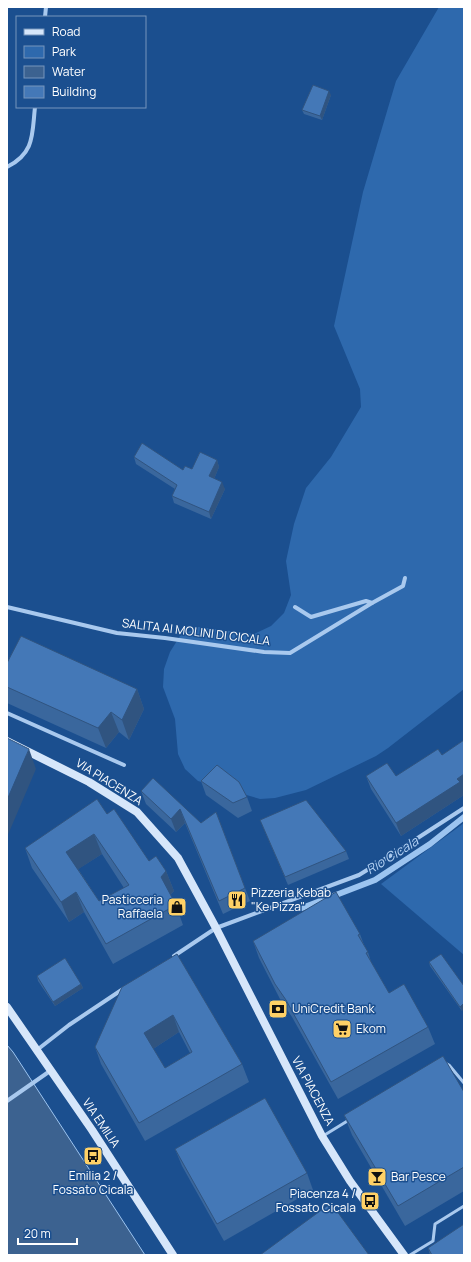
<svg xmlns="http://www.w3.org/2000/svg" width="471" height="1262" viewBox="0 0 471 1262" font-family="Manrope,sans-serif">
<rect width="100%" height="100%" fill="#1b4f8f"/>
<g fill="#2e69ad">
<path d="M439 7H464V689L388 748 376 756 306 790 275 798 260 799 198 781 185 769 178 754 175 719 163 687 164 669 170 652 180 636 198 627 254 634 271 626 284 613 291 595 286 561 294 524 306 488 331 457 361 407 360 389 334 326 363 192 396 81Z"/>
<path d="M464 823V955L381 884Z"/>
</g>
<path fill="#3c6290" stroke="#9cc4f0" d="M7 1045 13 1052 145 1255H7Z"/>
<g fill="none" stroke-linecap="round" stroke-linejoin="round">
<path stroke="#9cc4f0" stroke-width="6" d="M302 908 375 880 430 844 464 817"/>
<g stroke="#a9c9ee" stroke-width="3">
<path d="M445 1063 449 1065 464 1083"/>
<path d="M323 1136 349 1120"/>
<path d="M410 1255 433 1241 435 1224 464 1206"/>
</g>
<g stroke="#a9c9ee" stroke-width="4">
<path d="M45 17 46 7"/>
<path d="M7 167C35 153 32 134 35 107"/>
<path d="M372 603 403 586 405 578"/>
<path d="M7 607 117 633 165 638 264 652 290 653 372 603 366 601 311 617 295 607"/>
<path d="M7 713 124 765"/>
<path d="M174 956 216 928 359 875 393 854 464 808"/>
<path d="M37 1050 69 1025 123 989"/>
<path d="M7 1101 50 1071"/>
</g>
<g stroke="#d6e6fa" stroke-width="8">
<path d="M7 741 89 782 137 812 178 858 216 928 322 1136 350 1181 404 1255"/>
<path d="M7 1007 92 1130 173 1255"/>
</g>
</g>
<g fill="#3a679d" fill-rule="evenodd">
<path d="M331 95 322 120 304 114 302 110Z"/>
<path d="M134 457 183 470 192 469 217 460 219 467 214 479 225 489 211 519 174 503 172 496 175 489 136 464Z"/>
<path d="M7 663 137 689 144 709 129 740 119 732 106 748 7 703Z"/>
<path d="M464 740V790L463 791 464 795 401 836 371 789 366 776H396L442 755Z"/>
<path d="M201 781 247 797 252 811 238 818 206 795Z"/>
<path d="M141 791 201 823 216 812 250 901 223 914 185 823 176 832 146 804Z"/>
<path d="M107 814 149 861 166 871 174 891 170 895 176 905 183 925 113 964 84 912 69 922 32 868 25 848ZM102 854 124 888 99 901 78 869Z"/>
<path d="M260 820 346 851 349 859 288 885Z"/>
<path d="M360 934 364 945 368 952 371 962 389 993 428 1027 435 1044 338 1099 292 1017 281 1001 259 958 253 941Z"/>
<path d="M177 954 242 1064 249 1082 145 1141 101 1064 95 1047ZM179 1032 190 1053 165 1068 153 1049Z"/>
<path d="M429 962 464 986 462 1011 430 966Z"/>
<path d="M37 976 81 984 83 988 55 1006 38 981Z"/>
<path d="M464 1092V1191L405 1226 352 1135 344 1115Z"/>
<path d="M175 1149 307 1173 313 1190 224 1241 182 1166Z"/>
<path d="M428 1248 464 1255H430Z"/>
</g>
<g fill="#305480">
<path d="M329 91 331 95 322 120 320 116Z"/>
<path d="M217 460 219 467 212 484 209 476Z"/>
<path d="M222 482 225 489 211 519 209 512Z"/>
<path d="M137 689 144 709 129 740 122 720Z"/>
<path d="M111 712 119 732 106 748 98 728Z"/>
<path d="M29 749 36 769 7 837V800Z"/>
<path d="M464 774V790L463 791 464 795 401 836 396 823Z"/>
<path d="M180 809 185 823 176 832 171 819Z"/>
<path d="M94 834 102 854 74 872 66 852Z"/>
<path d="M166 871 174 891 168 897 161 877Z"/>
<path d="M76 892 84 912 69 922 61 902Z"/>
<path d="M81 984 83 988 55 1006 53 1002Z"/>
<path d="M464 1003V1009L462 1011 460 1007Z"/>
<path d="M173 1015 179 1032 150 1051 144 1033Z"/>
</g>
<g fill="#4478b7" stroke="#305480" fill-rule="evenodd">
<path d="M313 85 329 91 320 116 302 110Z"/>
<path d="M142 443 183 470 185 466 192 469 200 452 217 460 209 476 222 482 209 512 172 496 177 485 134 457Z"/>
<path d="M21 636 137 689 122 720 111 712 98 728 7 687V663Z"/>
<path d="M7 738 29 749 7 800Z"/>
<path d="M464 740V774L457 779 460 782 396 823 366 776 387 763 396 776 438 749 442 755Z"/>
<path d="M217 765 239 782 247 797 233 803 201 781Z"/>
<path d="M153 778 201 823 216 812 245 888 219 901 180 809 171 819 141 791Z"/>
<path d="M97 799 107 814 114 809 149 861 156 856 166 871 161 877 176 905 106 944 76 892 61 902 25 848ZM94 834 129 885 99 901 66 852Z"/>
<path d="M306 800 346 851 285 877 260 820Z"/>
<path d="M336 892 360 934 358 935 368 952 366 953 389 993 404 984 428 1027 331 1082 286 1000 275 984 253 941Z"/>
<path d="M177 954 242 1064 139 1123 95 1047 122 987ZM173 1015 192 1052 165 1068 144 1033Z"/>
<path d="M441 954 464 986V1003L460 1007 429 962Z"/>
<path d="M65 958 81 984 53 1002 37 976Z"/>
<path d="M443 1056 464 1092V1167L398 1206 344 1115Z"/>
<path d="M265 1098 307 1173 217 1224 175 1149Z"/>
<path d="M331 1203 369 1255H260Z"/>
<path d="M464 1224V1255H432L428 1248Z"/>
</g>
<defs>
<symbol id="restaurant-square" viewBox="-11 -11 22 22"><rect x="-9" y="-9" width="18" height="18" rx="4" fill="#ffd166" stroke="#1b4f8f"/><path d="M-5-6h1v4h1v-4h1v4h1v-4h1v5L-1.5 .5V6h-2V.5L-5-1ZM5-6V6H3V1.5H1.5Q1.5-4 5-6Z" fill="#111"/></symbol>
<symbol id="shop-square" viewBox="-11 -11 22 22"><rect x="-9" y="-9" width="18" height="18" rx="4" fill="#ffd166" stroke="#1b4f8f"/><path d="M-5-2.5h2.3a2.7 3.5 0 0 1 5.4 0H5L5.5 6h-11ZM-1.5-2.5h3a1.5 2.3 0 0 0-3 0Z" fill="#111"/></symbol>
<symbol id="bank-square" viewBox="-11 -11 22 22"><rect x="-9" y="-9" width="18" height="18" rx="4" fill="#ffd166" stroke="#1b4f8f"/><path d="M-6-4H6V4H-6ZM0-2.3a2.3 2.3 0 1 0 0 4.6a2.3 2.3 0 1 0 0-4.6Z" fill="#111"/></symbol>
<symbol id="supermarket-square" viewBox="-11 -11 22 22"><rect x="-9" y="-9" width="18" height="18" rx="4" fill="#ffd166" stroke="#1b4f8f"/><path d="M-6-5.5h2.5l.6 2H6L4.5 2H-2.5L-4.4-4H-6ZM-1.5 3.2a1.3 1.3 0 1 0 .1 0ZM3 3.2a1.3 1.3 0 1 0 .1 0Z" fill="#111"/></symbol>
<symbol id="bus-square" viewBox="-11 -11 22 22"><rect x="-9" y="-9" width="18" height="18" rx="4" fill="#ffd166" stroke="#1b4f8f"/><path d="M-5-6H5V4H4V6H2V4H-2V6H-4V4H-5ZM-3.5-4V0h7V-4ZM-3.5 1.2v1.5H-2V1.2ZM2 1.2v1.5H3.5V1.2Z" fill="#111"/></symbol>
<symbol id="bar-square" viewBox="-11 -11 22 22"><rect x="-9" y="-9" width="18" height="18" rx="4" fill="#ffd166" stroke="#1b4f8f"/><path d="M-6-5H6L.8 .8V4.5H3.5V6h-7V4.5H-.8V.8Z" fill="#111"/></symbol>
</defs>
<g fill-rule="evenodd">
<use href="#restaurant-square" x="226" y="889" width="22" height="22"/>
<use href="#shop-square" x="166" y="896" width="22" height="22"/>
<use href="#bank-square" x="267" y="998" width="22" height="22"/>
<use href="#supermarket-square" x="331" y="1018" width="22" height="22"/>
<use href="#bus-square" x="82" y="1145" width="22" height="22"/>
<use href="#bar-square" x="366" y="1166" width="22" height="22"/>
<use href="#bus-square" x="359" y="1190" width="22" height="22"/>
</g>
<g text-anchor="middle" stroke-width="3" stroke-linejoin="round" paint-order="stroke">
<g font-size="12" fill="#fff" stroke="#1b4f8f">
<text transform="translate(196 632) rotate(7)" y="4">SALITA AI MOLINI DI CICALA</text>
<text transform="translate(109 782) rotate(32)" y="4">VIA PIACENZA</text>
<text transform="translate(313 1091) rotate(62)" y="4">VIA PIACENZA</text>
<text transform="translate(101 1123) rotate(56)" y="4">VIA EMILIA</text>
</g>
<g font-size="12" fill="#fff" stroke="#1b4f8f" text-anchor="start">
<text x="251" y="897">Pizzeria Kebab<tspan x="251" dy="14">"Ke Pizza"</tspan></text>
<text x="163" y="904" text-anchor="end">Pasticceria<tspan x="163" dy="14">Raffaela</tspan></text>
<text x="292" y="1013">UniCredit Bank</text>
<text x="356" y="1033">Ekom</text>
<text x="93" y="1180" text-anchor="middle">Emilia 2 /<tspan x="93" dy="14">Fossato Cicala</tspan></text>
<text x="391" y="1181">Bar Pesce</text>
<text x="356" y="1198" text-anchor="end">Piacenza 4 /<tspan x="356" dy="14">Fossato Cicala</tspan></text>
</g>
<g font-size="13" font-style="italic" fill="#b5d3f5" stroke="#1b4f8f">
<text transform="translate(392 855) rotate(-32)" y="5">Rio Cicala</text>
</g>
</g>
<rect width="471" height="1262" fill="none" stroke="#ffffff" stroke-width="16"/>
<rect x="16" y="16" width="130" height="92" fill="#1b4f8f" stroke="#7695bc"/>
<rect x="24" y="29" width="20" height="6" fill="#d6e6fa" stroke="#7695bc"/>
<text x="52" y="36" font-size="12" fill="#ffffff">Road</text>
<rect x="24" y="46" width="20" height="12" fill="#2e69ad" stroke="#7695bc"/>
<text x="52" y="56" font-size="12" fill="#ffffff">Park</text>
<rect x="24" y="66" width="20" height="12" fill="#3c6290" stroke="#7695bc"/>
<text x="52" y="76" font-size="12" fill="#ffffff">Water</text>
<rect x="24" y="86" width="20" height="12" fill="#4478b7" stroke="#7695bc"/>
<text x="52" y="96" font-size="12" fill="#ffffff">Building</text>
<path d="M18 1238v6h59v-6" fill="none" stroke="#ffffff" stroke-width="2"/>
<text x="24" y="1238" font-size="12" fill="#ffffff" stroke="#1b4f8f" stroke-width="3" paint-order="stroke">20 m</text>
</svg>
